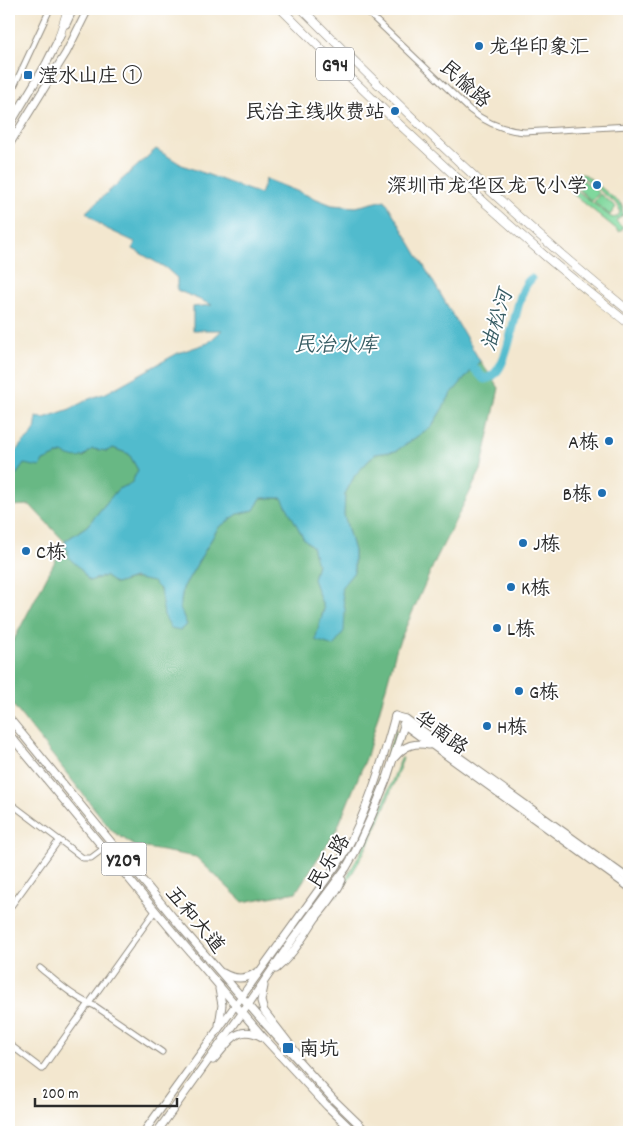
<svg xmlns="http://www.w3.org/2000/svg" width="638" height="1141" viewBox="0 0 638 1141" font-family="Dekko,'LXGW WenKai TC',sans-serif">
<rect width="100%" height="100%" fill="#fff"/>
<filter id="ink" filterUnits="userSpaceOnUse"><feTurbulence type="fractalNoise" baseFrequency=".02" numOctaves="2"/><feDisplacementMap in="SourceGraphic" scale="10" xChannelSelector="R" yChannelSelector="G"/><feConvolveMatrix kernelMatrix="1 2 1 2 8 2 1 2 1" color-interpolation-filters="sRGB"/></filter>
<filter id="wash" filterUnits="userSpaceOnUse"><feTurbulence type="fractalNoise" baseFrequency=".0096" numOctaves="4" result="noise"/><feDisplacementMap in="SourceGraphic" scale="20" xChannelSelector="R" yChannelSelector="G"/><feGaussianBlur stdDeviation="1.12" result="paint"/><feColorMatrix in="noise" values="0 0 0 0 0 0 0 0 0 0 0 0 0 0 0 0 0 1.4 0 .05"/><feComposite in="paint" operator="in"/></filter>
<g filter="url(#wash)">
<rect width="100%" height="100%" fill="#f3e7cf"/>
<g fill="#80d89d" stroke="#568264" fill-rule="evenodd">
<path d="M577 173 586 175 622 205 623 215 616 221 623 228 620 232 573 194C568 186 568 178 577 173ZM578 177 584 178 618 205 620 211C619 216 616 219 611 217L575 189 573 186V181Z"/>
<path d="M583 180 599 193 592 201 577 188Z"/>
<path d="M600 194 616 207 610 215 594 202Z"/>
<path d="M396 729C397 736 391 749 388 758 375 800 359 842 334 879L349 852 368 811Z"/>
<path d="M401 758H403C386 806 367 856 336 897L368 839 379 815Z"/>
</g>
<path fill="#68b884" stroke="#4a7258" d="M480 361 499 388 481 470 436 559 397 647 367 756 337 829 296 892 243 902 196 857 135 846 112 831 9 700V649L65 542 30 505 9 506V476L16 475 24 464 43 461 62 453 84 457 92 449 107 451 113 448 129 454 138 470 131 484 118 489 87 526 65 541 69 558 80 567 89 581 105 576 116 584C129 579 153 573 160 590 163 598 163 607 164 615L187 625 180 608 183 588 218 528 238 514 254 510 261 498H283L304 539 312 546 317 564 313 579 324 609 321 615 345 609 341 588 354 572V551L344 515 345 494 355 475 375 454 396 451 432 426 451 394Z"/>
<path fill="#51bbcd" stroke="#3e737c" d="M156 149 182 165 260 194 266 179 332 205 356 207 385 200 480 361 451 394 432 426 396 451 375 454 355 475 345 494 344 515 354 551V572L341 588 345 609 344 631 334 646 315 640 324 609 313 579 317 564 312 546 304 539 282 498H261L254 510 238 514 218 528 183 588 180 608 187 625 180 630 171 628 164 615 160 589 153 582 134 578 116 584 105 576 89 581 80 568 69 558 65 541 87 526 118 489 131 484 138 470 129 454 113 448 107 451 92 449C80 461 76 459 62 453L43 461 40 467 24 464 16 475 9 476V454L16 452C24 436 38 439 36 417L44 418 70 409 89 399 106 393 178 353 208 343 222 330H193V307L212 305 177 290V278L166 268 133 249 135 242 103 227 86 212Z"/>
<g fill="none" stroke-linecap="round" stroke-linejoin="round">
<path stroke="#51bbcd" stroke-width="9" d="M474 368 484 379C513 378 512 292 531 279"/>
</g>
</g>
<g filter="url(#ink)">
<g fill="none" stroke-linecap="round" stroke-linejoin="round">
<defs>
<g id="minor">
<path d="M364 9 470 110C486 123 503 130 524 132L629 126"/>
<path d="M9 97 50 9"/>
<path d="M9 802 83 858H91L103 849"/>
<path d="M9 909 59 840"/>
<path d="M40 968C56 981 75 999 95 1006L162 1052"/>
<path d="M9 1044 42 1069 155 911"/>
</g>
<g id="major">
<path d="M66 24 73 9"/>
<path d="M9 126 46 64 61 34"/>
<path d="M9 145 66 53 88 9"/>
<path d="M395 716 406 719 629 879"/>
<path d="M9 718 181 927 260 1018 334 1100 367 1132"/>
<path d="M403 724 629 887"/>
<path d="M9 734 173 932 264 1038 327 1106 354 1132"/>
<path d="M395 757C405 745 415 742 429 745"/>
<path d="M276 969C293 955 303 937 315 919 325 906 336 895 342 880"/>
<path d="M223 973C235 980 246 980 257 972"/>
<path d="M264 986 261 1001 264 1011 298 1055"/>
<path d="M219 1025 222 1005 219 989"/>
<path d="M213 1060C228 1045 236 1022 262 1037"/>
<path d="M144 1132 343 856C367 812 382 764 395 716"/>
<path d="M157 1132 248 1005 293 939 346 868 355 852 372 815 387 778 406 719"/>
</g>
<g id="highway">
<path d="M281 9C365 94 453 176 544 255 572 279 601 301 629 324"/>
<path d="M302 9C407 114 513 217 629 311"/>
<path d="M59 37 68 9"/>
</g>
</defs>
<use href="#minor" stroke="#8f897d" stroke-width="7"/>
<use href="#major" stroke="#8f897d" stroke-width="9"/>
<use href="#highway" stroke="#8f897d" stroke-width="9"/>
<use href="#minor" stroke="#fff" stroke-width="5"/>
<use href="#major" stroke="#fff" stroke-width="7"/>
<use href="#highway" stroke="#fff" stroke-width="8"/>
</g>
</g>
<g fill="#1f6fb2" stroke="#fff" stroke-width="2">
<circle cx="479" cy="46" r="5"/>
<rect x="23" y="70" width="10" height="10" rx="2.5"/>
<circle cx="395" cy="111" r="5"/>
<circle cx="597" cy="185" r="5"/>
<circle cx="609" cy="441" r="5"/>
<circle cx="602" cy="493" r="5"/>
<circle cx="523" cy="543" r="5"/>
<circle cx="26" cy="551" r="5"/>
<circle cx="511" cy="587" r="5"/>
<circle cx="497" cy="628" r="5"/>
<circle cx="519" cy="691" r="5"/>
<circle cx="487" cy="726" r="5"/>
<rect x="282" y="1042" width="12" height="12" rx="2.5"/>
</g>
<g text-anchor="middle" stroke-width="4" stroke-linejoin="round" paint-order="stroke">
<g fill="#fff" stroke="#6b6b6b" stroke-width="1">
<rect x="316" y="47.5" width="38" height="33" rx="4"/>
<rect x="101.5" y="842.5" width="45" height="33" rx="4"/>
</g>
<g font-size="19" font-weight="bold" fill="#2b2b2b">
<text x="335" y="71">G94</text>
<text x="124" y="866">Y209</text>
</g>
<g font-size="20" fill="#2b2b2b" stroke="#fff" text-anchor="start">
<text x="489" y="53">龙华印象汇</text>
<text x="38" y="82">滢水山庄 ①</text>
<text x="385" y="118" text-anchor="end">民治主线收费站</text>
<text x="587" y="192" text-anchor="end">深圳市龙华区龙飞小学</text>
<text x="599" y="448" text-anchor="end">A栋</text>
<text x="592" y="500" text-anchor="end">B栋</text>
<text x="533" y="550">J栋</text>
<text x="36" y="558">C栋</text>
<text x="521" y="594">K栋</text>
<text x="507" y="635">L栋</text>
<text x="529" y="698">G栋</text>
<text x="497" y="733">H栋</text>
<text x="299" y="1055">南坑</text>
</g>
<g font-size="20" fill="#2b2b2b" stroke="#fff">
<text transform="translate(466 83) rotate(42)" y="7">民愉路</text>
<text transform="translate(442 732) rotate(36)" y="7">华南路</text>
<text transform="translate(328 861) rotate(-58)" y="7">民乐路</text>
<text transform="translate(196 919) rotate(50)" y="7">五和大道</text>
</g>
<g font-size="21" font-style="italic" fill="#385d64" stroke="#fff">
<text transform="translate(496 320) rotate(-73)" y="7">油松河</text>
<text x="336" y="351">民治水库</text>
</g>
</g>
<rect width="638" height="1141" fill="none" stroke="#fff" stroke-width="30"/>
<path d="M35 1098v8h142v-8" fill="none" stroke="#2b2b2b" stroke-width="2.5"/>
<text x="42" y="1098" font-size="15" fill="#2b2b2b" stroke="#ffffff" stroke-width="4" paint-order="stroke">200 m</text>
</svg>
